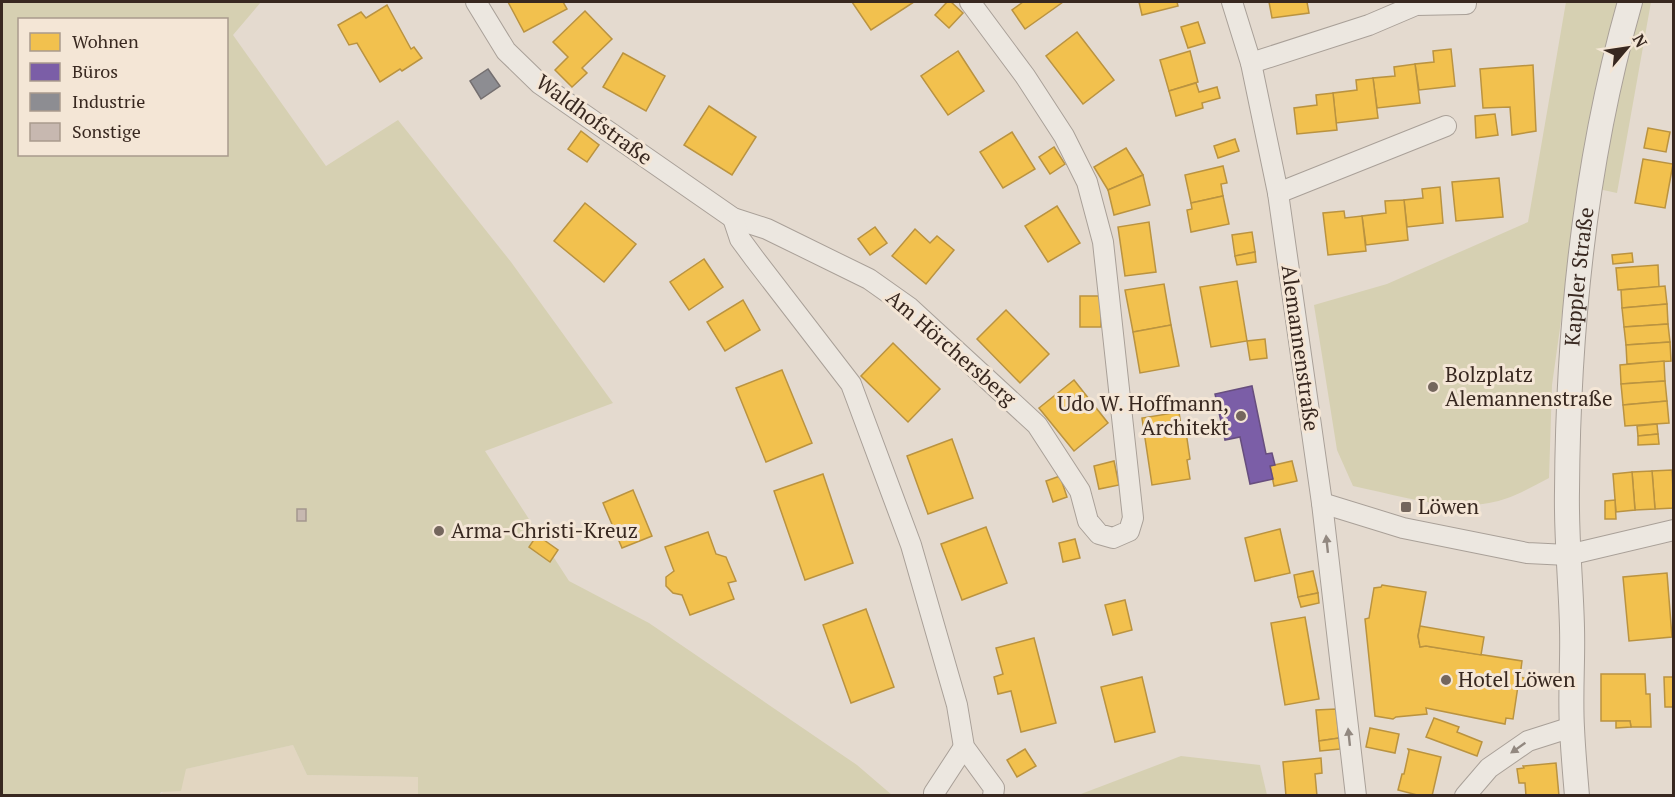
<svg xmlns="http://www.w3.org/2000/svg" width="1675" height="797" viewBox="0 0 1675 797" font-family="'PT Serif',serif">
<rect width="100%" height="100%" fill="#e4dacf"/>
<path fill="#e2d6c1" d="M293 745 307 775 419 777 418 795 159 796 186 769Z"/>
<g fill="#d6d0b2" fill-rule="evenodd">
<path d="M2 2H261L233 35 326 166 398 120 511 262 613 403 485 451 569 581 649 623 857 765 892 795H418V777L307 775 293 745 186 769 181 791 161 792 159 795 2 796ZM20 20H226V154H20Z"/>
<path d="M1566 2H1651L1617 193 1580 185 1552 385 1549 478C1530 488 1510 500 1489 503 1444 511 1397 495 1353 486L1337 450 1314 305 1387 284 1528 222Z"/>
<path d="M1181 756 1260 765 1267 795 1082 796 1081 794Z"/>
</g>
<g fill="#f2c14e" stroke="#ba9340" stroke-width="1.5">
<path d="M508 2H563L567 9 524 32Z"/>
<path d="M852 2H914L871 30Z"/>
<path d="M947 2H951L963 13 949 28 935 15Z"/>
<path d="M1023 2H1063L1025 29 1012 10Z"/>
<path d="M1139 2H1177L1178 6 1142 15Z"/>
<path d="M1269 2H1307L1309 13 1272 18Z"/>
<path d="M387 5 411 49 414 47 422 58 402 71 400 69 380 82 357 43 349 45 338 25 361 12 366 18Z"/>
<path d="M585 11 612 39 582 68 587 73 572 87 555 70 568 57 553 42Z"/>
<path d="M1198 22 1205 43 1188 48 1181 27Z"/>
<path d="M1077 32 1114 80 1083 104 1046 56Z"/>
<path d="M1451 49 1455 86 1419 90 1415 64 1434 62 1433 51Z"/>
<path d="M958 51 984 91 948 115 921 76Z"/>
<path d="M1190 51 1198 82 1169 91 1160 60Z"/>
<path d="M623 53 665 76 646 111 603 87Z"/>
<path d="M1415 64 1420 103 1377 108 1373 78 1395 76 1394 67Z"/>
<path d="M1533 65 1536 131 1512 135 1510 107 1483 108 1480 69Z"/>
<path d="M1373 78 1378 118 1336 123 1333 93 1357 90 1356 80Z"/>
<path d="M1196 83 1199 92 1217 87 1220 98 1202 103 1203 108 1176 116 1169 91Z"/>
<path d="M1333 93 1337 130 1297 134 1294 108 1317 105 1316 95Z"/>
<path d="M709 106 756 137 732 175 684 145Z"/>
<path d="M1495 114 1498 135 1476 138 1475 116Z"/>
<path d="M1648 128 1670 132 1666 152 1644 148Z"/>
<path d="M581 131 599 145 587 162 568 149Z"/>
<path d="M1012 132 1035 169 1003 188 980 152Z"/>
<path d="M1235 139 1239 151 1218 158 1214 146Z"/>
<path d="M1054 147 1065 164 1050 174 1039 157Z"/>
<path d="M1126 148 1143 175 1108 190 1094 167Z"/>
<path d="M1643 159 1673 164 1665 208 1635 203Z"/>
<path d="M1223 166 1227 183 1221 184 1223 196 1191 203 1185 175Z"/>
<path d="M1143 175 1150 205 1114 215 1108 190Z"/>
<path d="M1499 178 1503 217 1456 221 1452 182Z"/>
<path d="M1440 187 1443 223 1407 227 1404 200 1423 198 1422 189Z"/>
<path d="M1223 196 1229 224 1191 232 1187 210 1192 209 1191 203Z"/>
<path d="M1404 200 1408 240 1366 245 1362 216 1386 213 1385 201Z"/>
<path d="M585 203 636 244 604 282 554 241Z"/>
<path d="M1057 206 1080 243 1048 262 1025 226Z"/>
<path d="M1344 211 1345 218 1362 216 1366 251 1328 255 1323 213Z"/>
<path d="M1149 222 1156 272 1125 276 1118 227Z"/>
<path d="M875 227 887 243 870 255 858 239Z"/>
<path d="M915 229 930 243 937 236 954 250 926 284 892 256Z"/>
<path d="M1252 232 1255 252 1235 256 1232 235Z"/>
<path d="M1255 252 1256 262 1237 265 1235 256Z"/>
<path d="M1632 253 1633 262 1613 264 1612 255Z"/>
<path d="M704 259 723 287 689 310 670 282Z"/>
<path d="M1658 265 1659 287 1618 290 1616 268Z"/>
<path d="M1237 281 1247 341 1211 347 1200 287Z"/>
<path d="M1164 284 1171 325 1133 332 1125 290Z"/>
<path d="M1665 286 1667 304 1622 308 1621 290Z"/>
<rect x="1080" y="296" width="21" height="31"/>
<path d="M743 300 760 330 725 351 707 322Z"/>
<path d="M1667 304 1668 324 1624 327 1622 308Z"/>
<path d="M1006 310 1049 354 1020 383 977 339Z"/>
<path d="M1668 324 1670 342 1626 345 1624 327Z"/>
<path d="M1171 325 1179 366 1140 373 1133 332Z"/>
<path d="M1265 339 1267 358 1250 360 1247 341Z"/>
<path d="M1670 342 1671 361 1627 364 1626 345Z"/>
<path d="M893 343 940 389 908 422 861 376Z"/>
<path d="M1664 361 1665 381 1621 384 1620 365Z"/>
<path d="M782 370 812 443 766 462 736 388Z"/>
<path d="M1074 380 1108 423 1074 451 1039 408Z"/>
<path d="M1665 381 1667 401 1623 405 1621 384Z"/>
<path d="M1667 401 1669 423 1625 426 1623 405Z"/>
<path d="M1179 412 1182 433 1186 432 1190 459 1187 460 1190 479 1152 485 1142 418Z"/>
<path d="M1657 424 1658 434 1638 436 1637 426Z"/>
<path d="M1658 434 1659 444 1638 445V436Z"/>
<path d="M952 439 973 498 928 514 907 456Z"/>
<path d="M1114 461 1119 485 1099 489 1094 466Z"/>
<path d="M1292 461 1297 481 1274 486 1270 466Z"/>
<path d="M1672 470 1674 508 1655 509 1652 471Z"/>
<path d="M1652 471 1655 509 1635 510 1632 472Z"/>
<path d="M1632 472 1635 510 1616 512 1613 474Z"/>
<path d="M823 474 853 563 805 580 774 491Z"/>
<path d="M1060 476 1067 497 1053 502 1046 481Z"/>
<path d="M633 490 652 536 622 548 603 503Z"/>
<path d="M1615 500 1616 519H1605V501Z"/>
<path d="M986 527 1007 583 962 600 941 544Z"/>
<path d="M1280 529 1290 573 1255 581 1245 538Z"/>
<path d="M708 532 716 554 726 557 736 581 728 583 734 599 690 615 682 595 673 593 666 586V577L674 571 665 547Z"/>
<path d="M537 535 558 550 550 562 529 547Z"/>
<path d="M1075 539 1080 558 1063 562 1059 543Z"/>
<path d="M1313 571 1318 593 1298 597 1294 575Z"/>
<path d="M1667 573 1672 637 1629 641 1623 577Z"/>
<path d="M1382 585 1426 592 1418 636 1420 647 1426 646 1522 661 1520 677 1528 679 1527 687 1518 686 1513 719 1506 718 1505 724 1426 708 1427 714 1396 717 1393 719 1375 716 1365 619 1369 618 1374 588 1381 587Z"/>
<path d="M1318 593 1319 603 1301 607 1298 597Z"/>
<path d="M1125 600 1132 630 1113 635 1105 605Z"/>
<path d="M866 609 894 687 851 703 823 625Z"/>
<path d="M1305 617 1319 699 1285 705 1271 623Z"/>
<path d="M1420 626 1484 637 1481 655 1426 646 1420 647 1418 636Z"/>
<path d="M1034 638 1056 723 1021 732 1011 691 998 694 994 677 1003 674 996 648Z"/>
<path d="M1601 674H1645L1646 694H1650L1651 727H1631L1630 721H1601Z"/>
<path d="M1142 677 1155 732 1115 742 1101 687Z"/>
<path d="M1664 677H1673L1674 707H1665Z"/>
<path d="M1336 709 1339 738 1319 741 1316 710Z"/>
<path d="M1434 718 1459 727 1457 732 1482 742 1477 756 1426 737Z"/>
<path d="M1616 721H1630L1631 727 1616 728Z"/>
<path d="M1370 728 1399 734 1395 753 1366 747Z"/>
<path d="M1339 738 1340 749 1320 751 1319 741Z"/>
<path d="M1025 749 1036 766 1017 777 1007 760Z"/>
<path d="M1408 749 1441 757 1432 796H1421L1398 790 1402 774H1404L1409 751Z"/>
<path d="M1321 758 1322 773 1315 774 1317 796H1286L1283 762Z"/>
<path d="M1556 763 1559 796H1526L1525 783H1519L1517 769 1524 768 1523 766Z"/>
</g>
<path fill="#7b5ea7" stroke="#674e7e" stroke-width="1.5" d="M1252 386 1266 454 1272 453 1275 465 1270 466 1273 479 1250 484 1240 437 1225 440 1215 394Z"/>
<path fill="#8d8d92" stroke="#746f70" stroke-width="1.5" d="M488 69 500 86 481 99 470 81Z"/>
<rect fill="#c7b8b0" stroke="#a4968e" stroke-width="1.5" x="297" y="509" width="9" height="12"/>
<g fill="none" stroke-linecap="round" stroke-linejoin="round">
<defs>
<g id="minor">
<path d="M476 2 506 51 540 84 733 218 767 229 869 279 910 308 1037 425 1080 491 1088 521 1099 534 1113 538 1129 531 1133 518 1103 242 1087 182 1064 136 1025 76 970 2"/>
<path d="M1232 2 1251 63 1278 193 1322 503 1356 796"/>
<path d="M1251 63 1369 25 1416 5 1466 4"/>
<path d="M1278 193 1446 126"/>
<path d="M733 218 740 239 754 258 851 384 911 545 957 705 964 747 994 788 993 796"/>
<path d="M1322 503 1403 528 1527 553 1568 555 1674 530"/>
<path d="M935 796 934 793 964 747"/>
<path d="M1465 796 1489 768 1528 741 1572 727"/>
</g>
<g id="tertiary">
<path id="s1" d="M1577 796C1575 773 1573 750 1572 728 1570 694 1573 661 1572 628 1571 582 1566 537 1567 491 1568 327 1585 160 1630 2"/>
</g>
</defs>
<use href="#minor" stroke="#a9a098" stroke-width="22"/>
<use href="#tertiary" stroke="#a9a098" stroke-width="26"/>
<use href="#minor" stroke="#ece7e0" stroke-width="20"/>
<use href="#tertiary" stroke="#ece7e0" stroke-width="24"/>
</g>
<defs><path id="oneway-solid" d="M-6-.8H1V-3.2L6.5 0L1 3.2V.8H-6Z" transform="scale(1.5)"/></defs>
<g fill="#928880">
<use href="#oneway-solid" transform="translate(1327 544) rotate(-96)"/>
<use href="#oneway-solid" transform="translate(1349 737) rotate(-96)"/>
<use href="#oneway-solid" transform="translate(1518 748) rotate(145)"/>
</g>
<g fill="#74665d" stroke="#f4e6d6" stroke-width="2">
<circle cx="1433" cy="387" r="6"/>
<circle cx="1241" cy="416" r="6"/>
<rect x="1400" y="501" width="12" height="12" rx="3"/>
<circle cx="439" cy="531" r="6"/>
<circle cx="1446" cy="680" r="6"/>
</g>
<g text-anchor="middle" stroke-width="6" stroke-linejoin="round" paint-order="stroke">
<g font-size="21" fill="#382820" stroke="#f4e6d6">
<text transform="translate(594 120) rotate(36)" y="7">Waldhofstraße</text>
<text dy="7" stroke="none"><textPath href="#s1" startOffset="520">Kappler Straße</textPath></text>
<text transform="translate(951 348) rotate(41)" y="7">Am Hörchersberg</text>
<text transform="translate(1300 348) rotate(82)" y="7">Alemannenstraße</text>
</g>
<g font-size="21" fill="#382820" stroke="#f4e6d6" text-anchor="start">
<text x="1445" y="382">Bolzplatz<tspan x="1445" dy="24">Alemannenstraße</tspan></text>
<text x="1229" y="411" text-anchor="end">Udo W. Hoffmann,<tspan x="1229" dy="24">Architekt</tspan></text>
<text x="1418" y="514">Löwen</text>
<text x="451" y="538">Arma-Christi-Kreuz</text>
<text x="1458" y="687">Hotel Löwen</text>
</g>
</g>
<rect width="1675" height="797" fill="none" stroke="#382820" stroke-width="6"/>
<rect x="18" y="18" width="210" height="138" fill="#f4e6d6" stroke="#a99a8d" stroke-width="1.5"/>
<rect x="30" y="33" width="30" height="18" fill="#f2c14e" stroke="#a99a8d" stroke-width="1.5"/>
<text x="72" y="48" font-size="18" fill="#382820">Wohnen</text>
<rect x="30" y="63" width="30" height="18" fill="#7b5ea7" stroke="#a99a8d" stroke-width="1.5"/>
<text x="72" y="78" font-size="18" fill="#382820">Büros</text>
<rect x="30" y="93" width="30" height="18" fill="#8d8d92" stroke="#a99a8d" stroke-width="1.5"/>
<text x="72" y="108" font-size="18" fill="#382820">Industrie</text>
<rect x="30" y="123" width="30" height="18" fill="#c7b8b0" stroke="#a99a8d" stroke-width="1.5"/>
<text x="72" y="138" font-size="18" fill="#382820">Sonstige</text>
<g transform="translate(1627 48) rotate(61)" stroke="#f4e6d6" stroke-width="4.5" paint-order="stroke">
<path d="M0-4.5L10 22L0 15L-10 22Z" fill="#382820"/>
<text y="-9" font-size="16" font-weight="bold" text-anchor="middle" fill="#382820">N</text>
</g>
</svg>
